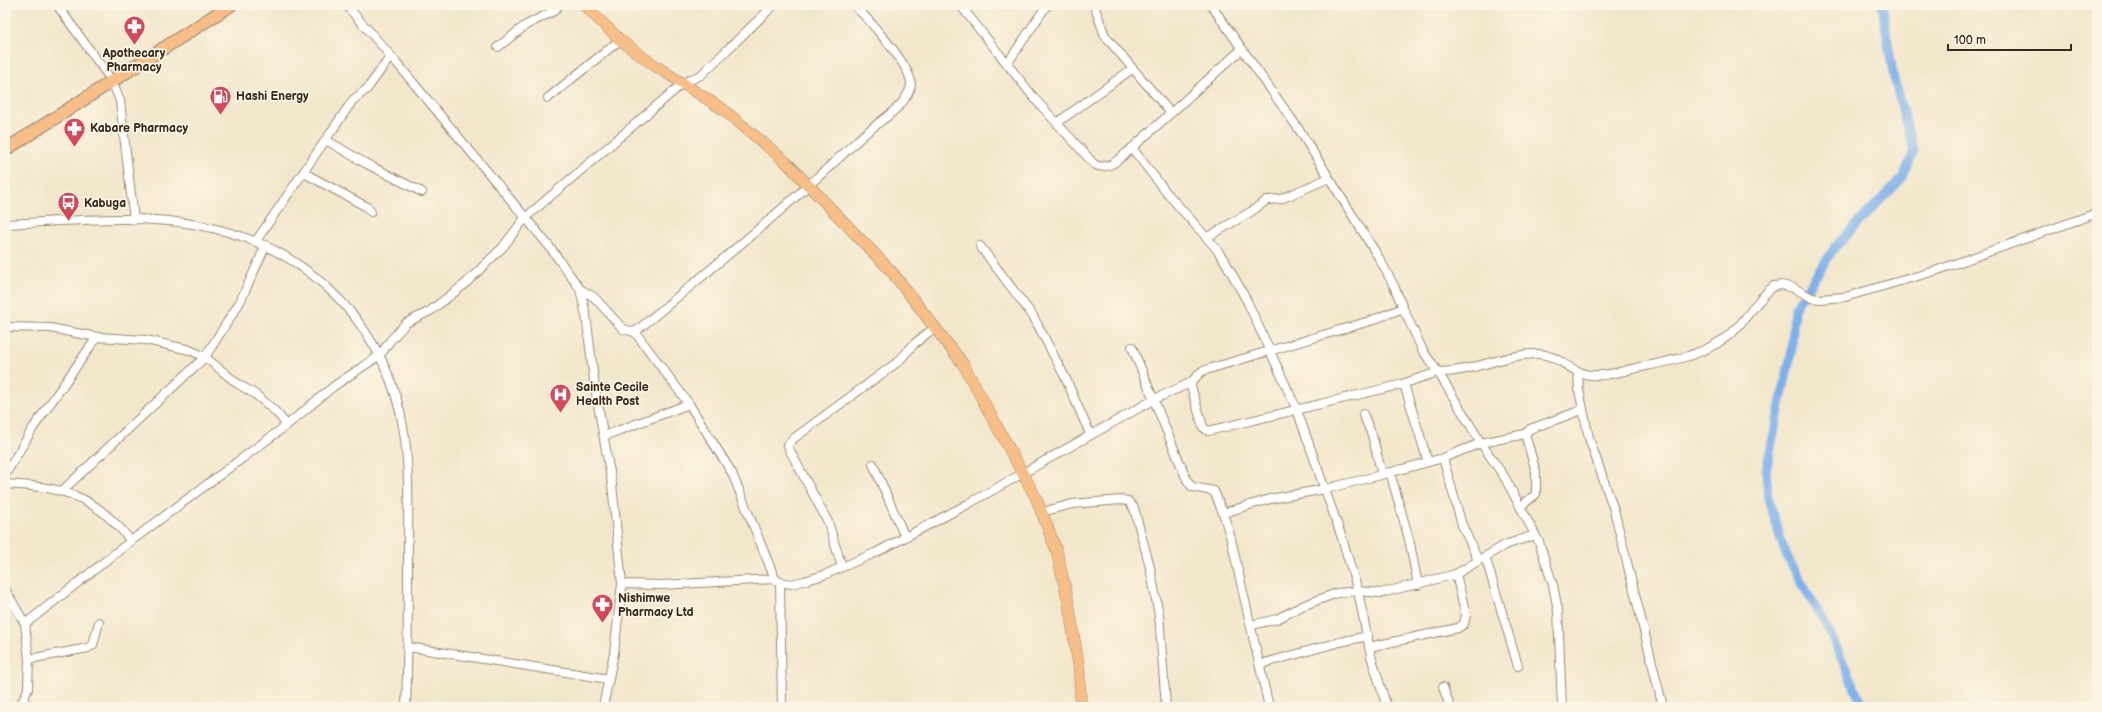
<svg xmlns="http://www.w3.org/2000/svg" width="2102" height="712" viewBox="0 0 2102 712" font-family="'Balsamiq Sans',sans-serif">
<rect width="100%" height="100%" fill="#fcf5e5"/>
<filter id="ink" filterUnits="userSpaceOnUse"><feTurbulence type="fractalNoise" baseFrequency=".025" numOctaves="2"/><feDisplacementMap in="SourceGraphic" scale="8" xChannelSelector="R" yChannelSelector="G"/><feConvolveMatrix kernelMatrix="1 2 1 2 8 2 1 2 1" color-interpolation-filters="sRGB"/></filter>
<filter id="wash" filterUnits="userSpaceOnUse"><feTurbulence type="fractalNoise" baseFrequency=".012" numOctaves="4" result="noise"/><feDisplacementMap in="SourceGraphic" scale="16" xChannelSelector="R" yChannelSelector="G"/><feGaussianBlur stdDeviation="0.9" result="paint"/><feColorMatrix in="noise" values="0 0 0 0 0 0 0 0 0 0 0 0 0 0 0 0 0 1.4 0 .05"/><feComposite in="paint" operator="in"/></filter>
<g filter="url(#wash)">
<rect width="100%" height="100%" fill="#f3e7cb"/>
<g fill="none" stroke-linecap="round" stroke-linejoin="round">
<path stroke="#7eb1eb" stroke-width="9" d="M1863 707 1829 631 1785 553 1768 498 1766 471 1792 349 1794 309 1835 247 1903 177 1914 151 1894 80 1882 5"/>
</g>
</g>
<g filter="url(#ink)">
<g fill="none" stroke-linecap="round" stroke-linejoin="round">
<defs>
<g id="minor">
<path d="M57 5 112 81 120 101 134 220"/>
<path d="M346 5 391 56 549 246 580 289 586 315 595 388 612 484 622 584 614 653 603 707"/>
<path d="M960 5 1035 99 1094 164C1108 173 1122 156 1132 148L1166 192 1215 247 1226 263 1247 301 1297 410 1341 535 1358 591 1371 656 1387 707"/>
<path d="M1094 5 1105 36 1170 112"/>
<path d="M1211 5 1300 131 1379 258 1394 286 1403 308"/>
<path d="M498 47 526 25 554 11 559 5"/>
<path d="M1007 64 1047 5"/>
<path d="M548 98 620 40"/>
<path d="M1058 122 1132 69"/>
<path d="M326 140 365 163 422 192"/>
<path d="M1132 148 1242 49"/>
<path d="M304 173 367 207 371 212"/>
<path d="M5 224C73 221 150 212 216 229 316 253 388 331 404 432 410 472 408 514 408 554 408 605 408 656 406 707"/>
<path d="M1206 238 1252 211 1267 200 1281 199 1329 178"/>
<path d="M256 241 353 100 367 89 391 56"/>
<path d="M980 246 1033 316 1065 377 1090 434"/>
<path d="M580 289 594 297 623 329 635 332"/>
<path d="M5 327 50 328 97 337 146 340 190 350 205 357 238 384 255 394 275 411 287 425"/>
<path d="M1132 347 1187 480 1192 487 1214 491 1223 513 1231 539 1269 707"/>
<path d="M1578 371 1579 390 1589 438 1614 510 1663 707"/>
<path d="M1190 383 1203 427 1208 431 1399 385 1438 372 1481 443 1505 478 1539 542 1553 585 1558 610 1562 707"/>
<path d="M1404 384 1428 462"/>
<path d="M1363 414 1372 435 1382 474"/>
<path d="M604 436 689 404"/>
<path d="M1443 458 1462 525 1478 560"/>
<path d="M873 464 905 537"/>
<path d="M1390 472 1409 539 1418 585"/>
<path d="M5 475 33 428 97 337"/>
<path d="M5 484C62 487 94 494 131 541"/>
<path d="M62 491 205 357 240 302 266 245"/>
<path d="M1521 506 1536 494V472L1525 434 1530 429 1582 410"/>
<path d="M1042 512 1072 504 1121 500 1128 501 1134 508 1150 567 1159 615 1166 707"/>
<path d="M1223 513 1270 499 1325 489 1377 476 1443 458 1481 443 1525 434"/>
<path d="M1485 556 1518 666"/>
<path d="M842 567 828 522 789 449 788 445 793 439 899 361 914 344 934 328"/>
<path d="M775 579 732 473 689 404 635 332C710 270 786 208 857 141 871 127 888 118 901 104 905 99 910 92 911 85 912 66 868 19 854 5"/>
<path d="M780 582 782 707"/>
<path d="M622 584 661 585 775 579 780 582 791 584 804 581 824 575 877 552 968 504 1155 399 1190 383 1202 371 1370 321 1403 308 1423 351 1438 372C1472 373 1504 353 1539 354 1559 355 1572 374 1591 375 1606 377 1622 371 1636 368 1671 361 1706 356 1734 331 1748 317 1758 298 1774 286L1781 285 1794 288 1812 298 1820 299 1845 297 1935 271 2097 213"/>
<path d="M5 589 25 624"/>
<path d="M1252 625 1277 619 1302 606 1337 593 1358 591 1381 593 1456 574 1505 545 1535 535"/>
<path d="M408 647 609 679"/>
<path d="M1369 647 1458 628 1464 624 1466 615 1456 574"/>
<path d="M29 659 88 648 93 645 99 622"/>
<path d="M1261 664 1340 642 1368 636"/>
<path d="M1443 687 1450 707"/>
<path d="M20 707 28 689 29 659 25 624 131 541 287 425 334 386 380 355 390 341 406 323 430 311 465 284 503 247 525 218 683 83 701 75 774 5"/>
</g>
<path id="major" d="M584 5 620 40 651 63 724 110 787 163 892 272 963 364 1036 498 1056 549 1068 600 1079 668 1081 707"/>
<path id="highway" d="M5 150 231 5"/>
</defs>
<use href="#minor" stroke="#978874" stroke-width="10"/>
<use href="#major" stroke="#978874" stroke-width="12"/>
<use href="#highway" stroke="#978874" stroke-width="14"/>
<use href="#minor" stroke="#fff" stroke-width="8"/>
<use href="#major" stroke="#f7be88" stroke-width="11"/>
<use href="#highway" stroke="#f7be88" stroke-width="12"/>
</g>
</g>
<defs>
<symbol id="pharmacy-pin" viewBox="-11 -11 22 30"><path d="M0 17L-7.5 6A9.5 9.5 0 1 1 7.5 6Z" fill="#d1495b" stroke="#fcf5e5"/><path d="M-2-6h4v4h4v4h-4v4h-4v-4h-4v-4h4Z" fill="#fff"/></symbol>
<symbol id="fuel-pin" viewBox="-11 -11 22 30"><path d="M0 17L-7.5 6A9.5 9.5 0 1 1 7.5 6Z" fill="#d1495b" stroke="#fcf5e5"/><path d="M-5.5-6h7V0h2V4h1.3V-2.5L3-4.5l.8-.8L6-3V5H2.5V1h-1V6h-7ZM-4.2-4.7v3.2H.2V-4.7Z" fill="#fff"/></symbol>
<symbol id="bus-pin" viewBox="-11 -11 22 30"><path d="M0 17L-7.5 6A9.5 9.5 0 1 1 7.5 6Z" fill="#d1495b" stroke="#fcf5e5"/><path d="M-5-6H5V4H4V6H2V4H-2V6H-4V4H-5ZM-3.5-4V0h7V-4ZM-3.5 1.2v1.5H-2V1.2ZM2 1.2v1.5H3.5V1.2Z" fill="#fff"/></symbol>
<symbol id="hospital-pin" viewBox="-11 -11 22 30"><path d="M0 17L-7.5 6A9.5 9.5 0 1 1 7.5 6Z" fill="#d1495b" stroke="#fcf5e5"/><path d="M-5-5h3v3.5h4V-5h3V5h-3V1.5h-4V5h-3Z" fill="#fff"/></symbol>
</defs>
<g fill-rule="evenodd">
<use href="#pharmacy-pin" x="122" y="14" width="25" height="34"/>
<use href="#fuel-pin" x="208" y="84" width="25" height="34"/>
<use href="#pharmacy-pin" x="62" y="116" width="25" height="34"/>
<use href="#bus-pin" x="56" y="190" width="25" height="34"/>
<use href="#hospital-pin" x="548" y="382" width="25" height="34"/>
<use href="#pharmacy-pin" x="590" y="592" width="25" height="34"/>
</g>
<g text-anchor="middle" stroke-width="3.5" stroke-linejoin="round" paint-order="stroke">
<g font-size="12" font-weight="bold" fill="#3b2a1e" stroke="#fcf5e5" text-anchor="start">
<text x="134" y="57" text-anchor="middle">Apothecary<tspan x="134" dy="14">Pharmacy</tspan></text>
<text x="236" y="100">Hashi Energy</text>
<text x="90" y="132">Kabare Pharmacy</text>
<text x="84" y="207">Kabuga</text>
<text x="576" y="391">Sainte Cecile<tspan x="576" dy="14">Health Post</tspan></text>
<text x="618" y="602">Nishimwe<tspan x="618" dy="14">Pharmacy Ltd</tspan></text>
</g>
</g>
<rect width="2102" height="712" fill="none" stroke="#fcf5e5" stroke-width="20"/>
<path d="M1948 44v6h123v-6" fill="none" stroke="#3b2a1e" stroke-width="2"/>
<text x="1954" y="44" font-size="12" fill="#3b2a1e" stroke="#fcf5e5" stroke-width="3" paint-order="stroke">100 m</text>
</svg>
